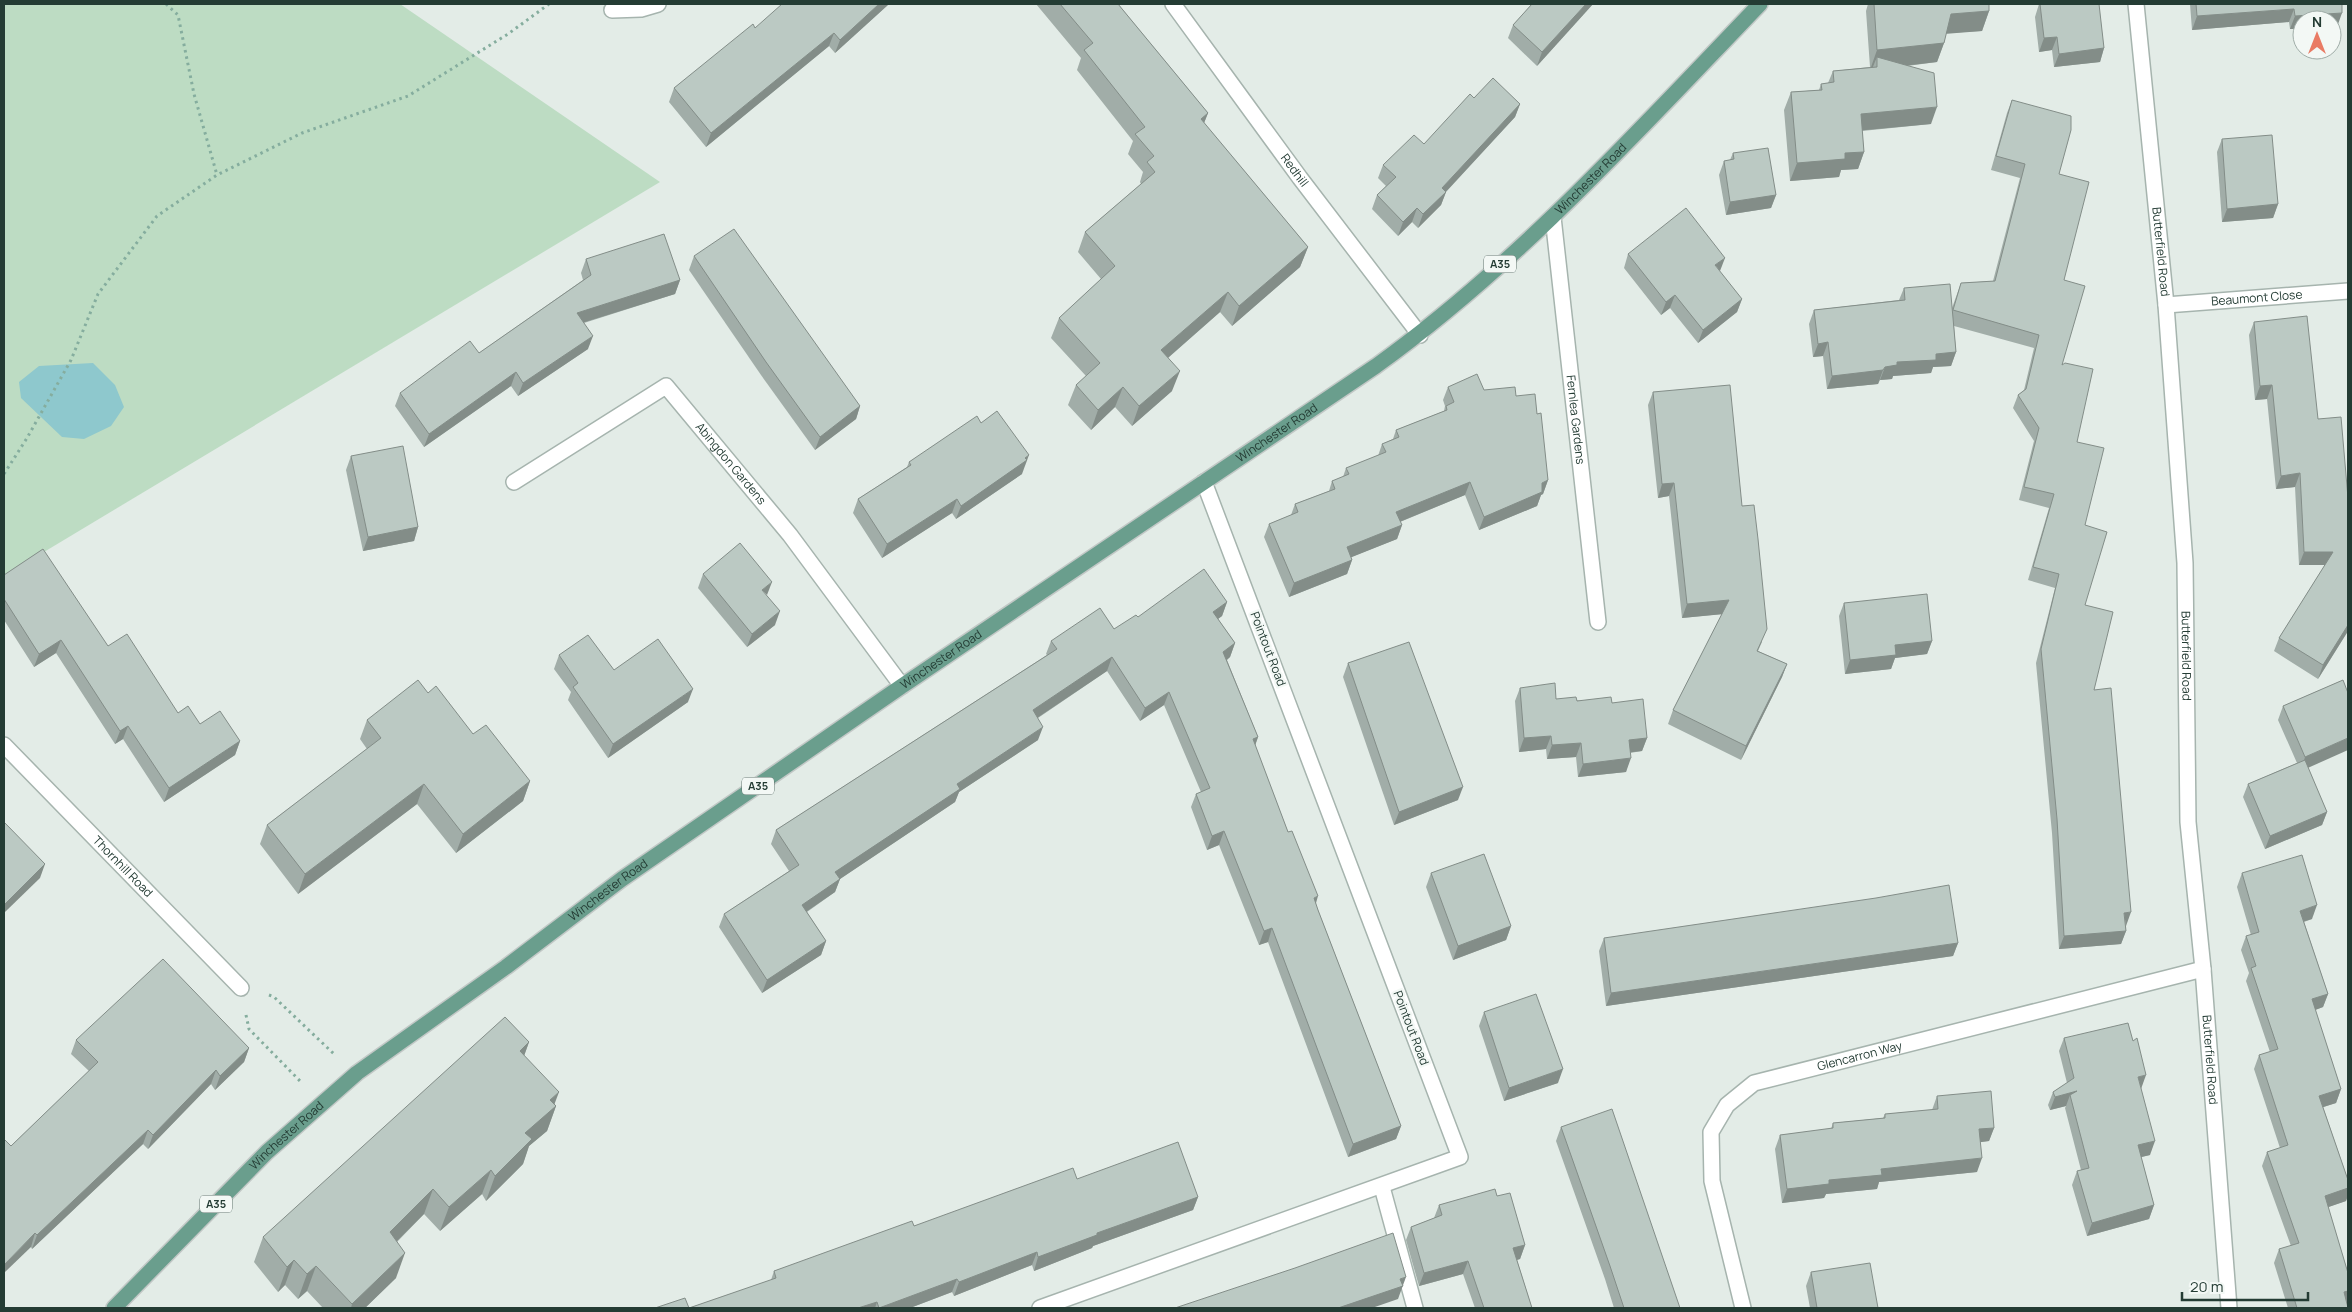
<svg xmlns="http://www.w3.org/2000/svg" width="2352" height="1312" viewBox="0 0 2352 1312" font-family="Manrope,sans-serif">
<rect width="100%" height="100%" fill="#e3ece7"/>
<path fill="#bddcc3" d="M4 4H400L660 182 4 576Z"/>
<path fill="#8ec8cd" d="M93 363 115 385 124 407 111 426 84 439 62 437 21 398 19 382 39 366Z"/>
<g fill="none" stroke-linecap="round" stroke-linejoin="round">
<defs>
<path id="service" d="M1382 1187 1415 1308"/>
<g id="minor">
<path id="s1" d="M1173 4 1300 178 1420 335"/>
<path id="s2" d="M2136 4 2166 305 2185 563 2188 822 2203 969 2229 1308"/>
<path d="M612 10 641 9 658 4"/>
<path id="s3" d="M1553 217 1598 622"/>
<path id="s4" d="M2166 305 2348 291"/>
<path id="s5" d="M514 482 666 386 790 535 902 686"/>
<path id="s6" d="M4 745 241 988"/>
<path d="M1040 1308 1460 1157 1204 482"/>
<path id="s7" d="M1743 1308 1712 1181 1711 1132 1727 1105 1754 1083 2203 969"/>
</g>
<g id="primary">
<path id="s8" d="M114 1308 267 1152 357 1073 506 967 622 879 902 686 1376 366C1519 263 1639 130 1760 4"/>
</g>
</defs>
<use href="#service" stroke="#a6b4ae" stroke-width="18"/>
<use href="#minor" stroke="#a6b4ae" stroke-width="18"/>
<use href="#primary" stroke="#c2c8c6" stroke-width="18"/>
<g stroke="#85ad9e" stroke-width="3" stroke-dasharray="2.5 4" stroke-linecap="butt">
<path d="M166 4 178 15 194 94 217 175"/>
<path d="M4 474 27 438 71 360 98 294 157 216 217 175 302 133 408 96 508 34 549 4"/>
<path d="M269 995 274 997 334 1054"/>
<path d="M246 1015 249 1029 302 1083"/>
</g>
<use href="#service" stroke="#fff" stroke-width="15"/>
<use href="#minor" stroke="#fff" stroke-width="15"/>
<use href="#primary" stroke="#6a9e8d" stroke-width="15"/>
</g>
<g fill="#a1ada8">
<path d="M889 4 835 53 829 46 706 147 669 102 674 88 755 28Z"/>
<path d="M1036 4H1118L1208 113 1204 123 1308 247 1300 267 1232 326 1220 312 1168 358 1172 391 1132 426 1115 407 1091 430 1068 405 1076 385 1086 376 1051 338 1059 318 1101 279 1078 252 1085 232 1141 184 1140 182 1143 172 1128 154 1133 141 1077 70 1081 58Z"/>
<path d="M1532 4H1593L1537 66 1508 38 1513 25Z"/>
<path d="M1868 4H1989V11L1982 31 1946 33 1944 43 1937 62 1907 66 1931 124 1862 131 1864 152 1858 169 1841 170 1839 177 1790 181 1784 110 1791 92 1819 90 1821 84 1828 83 1833 71 1870 67 1866 11Z"/>
<path d="M2039 4 2104 48 2100 62 2054 67 2052 50 2039 52 2035 17Z"/>
<path d="M2190 4H2342L2337 27 2302 20V29H2290L2289 22 2192 30Z"/>
<path d="M1474 98 1520 104 1515 117 1446 192 1441 205 1418 228 1412 222 1398 236 1372 209 1377 195 1386 186 1378 178 1383 165 1424 144Z"/>
<path d="M2012 100 2059 174 2064 280 2062 365 2077 442 2085 525V605L2094 690 2126 926V931L2121 944 2059 949 2052 833 2036 663 2055 588 2028 580 2049 508 2019 500 2034 441 2013 408 2018 395 2024 390 2034 348 1954 326 1956 352 1951 366 1933 367 1931 373 1893 376 1892 379 1880 380 1878 384 1827 389 1823 356 1813 357 1809 324 1814 310 1899 300 1904 288 1952 308 1961 283 1993 281 2020 178 1991 170 2007 113Z"/>
<path d="M2222 139 2278 204 2273 218 2222 222 2217 152Z"/>
<path d="M1733 153 1776 195 1771 208 1726 215 1719 175 1724 161 1730 160Z"/>
<path d="M1628 254 1742 299 1737 312 1698 343 1670 308 1661 315 1624 268Z"/>
<path d="M694 256 860 406 856 419 815 450 761 375 689 270Z"/>
<path d="M586 259 680 280 675 294 584 323 588 349 518 396 511 386 424 447 395 406 400 393 479 353 583 280 581 273Z"/>
<path d="M2254 322 2318 419 2348 631 2318 679 2274 651 2279 638 2325 565H2299L2295 487 2276 489 2267 399 2255 400 2249 335Z"/>
<path d="M1448 387 1484 390 1516 396 1537 414 1548 480 1543 494 1541 495 1537 506 1479 530 1465 495 1400 522 1402 525 1397 539 1351 557 1352 560 1347 574 1289 597 1264 537 1269 524 1291 515 1295 504 1329 491 1332 481 1343 477 1346 468 1378 456 1382 444 1393 439 1396 430 1444 411 1445 406 1443 400Z"/>
<path d="M1653 392 1742 506 1762 642 1758 651 1787 664 1782 677 1741 760 1668 724 1673 710 1722 614 1682 618 1669 496 1658 498 1648 405Z"/>
<path d="M981 423 1022 474 956 519 952 513 882 558 853 513 858 499 907 467 909 462Z"/>
<path d="M351 456 418 527 414 541 363 551 346 470Z"/>
<path d="M703 574 767 596 775 625 747 647 698 588Z"/>
<path d="M4 575 108 646 178 713 200 724 240 741 235 755 164 802 123 739 115 744 56 653 34 667 4 620Z"/>
<path d="M1227 602 1222 616 1218 619 1235 643 1230 657 1227 660 1258 737 1255 746 1401 1126 1396 1139 1348 1157 1268 942 1259 945 1219 845 1207 850 1191 807 1196 794 1201 792 1164 705 1140 721 1107 671 1038 718V740L959 792 955 802 840 879 835 892 807 912 826 941 821 955 762 993 719 927 724 914 789 871 771 844 776 830 1047 655 1046 654 1051 641 1114 629 1138 617Z"/>
<path d="M1844 603 1932 641 1927 654 1895 658 1891 669 1845 674 1839 616Z"/>
<path d="M559 655 614 670 688 702 608 758 568 700 571 692 554 669Z"/>
<path d="M1348 663 1458 800 1394 825 1343 677Z"/>
<path d="M2343 680 2308 768 2327 812 2322 825 2265 849 2243 797 2248 784 2297 763 2278 720 2283 706Z"/>
<path d="M1520 688 1556 699 1612 703 1647 738 1642 751 1630 753 1626 772 1578 777 1576 757 1547 759 1546 749 1519 752 1515 701Z"/>
<path d="M428 693 473 734 530 781 523 801 456 853 417 804 298 894 260 844 267 825 367 749 360 739 367 720Z"/>
<path d="M1431 873 1511 926 1506 940 1453 960 1426 887Z"/>
<path d="M2242 873 2312 919 2304 922 2328 994 2323 1007 2315 1010 2341 1089 2336 1103 2323 1107 2348 1180V1195L2346 1201 2328 1207 2348 1273V1303H2347L2348 1308H2288L2274 1263 2279 1249 2291 1246 2262 1166 2267 1152 2280 1148 2254 1069 2259 1055 2270 1052 2246 981 2249 973 2241 950 2246 936 2251 935 2237 887Z"/>
<path d="M1604 938 1958 943 1953 956 1606 1006 1599 951Z"/>
<path d="M1484 1012 1558 1083 1504 1101 1479 1026Z"/>
<path d="M2064 1038 2141 1089 2150 1155 2141 1157 2154 1205 2149 1219 2087 1236 2072 1185 2077 1171 2081 1170 2065 1108 2066 1106 2050 1110 2048 1105 2053 1092 2067 1083 2059 1051Z"/>
<path d="M76 1040 249 1048 244 1062 215 1090 211 1084 148 1149 143 1144 32 1249 31 1247 11 1146 89 1071 71 1054Z"/>
<path d="M529 1042 524 1056 556 1106 547 1131 529 1146 523 1164 486 1201 482 1194 440 1231 424 1214 397 1242 396 1278 365 1308H323L307 1291 298 1299 285 1285 278 1292 254 1262 263 1237Z"/>
<path d="M1937 1096 1994 1128 1989 1141 1980 1142 1977 1172 1879 1182 1877 1189 1826 1194 1824 1198 1782 1203 1775 1149 1780 1135 1831 1129 1833 1123 1883 1118 1885 1114 1932 1110Z"/>
<path d="M1561 1127 1680 1308H1614L1605 1279 1556 1141Z"/>
<path d="M1077 1179 1198 1197 1193 1210 1093 1246 1092 1248 1034 1271 1032 1265 954 1296 952 1292 910 1308H689L771 1280 774 1271 914 1226Z"/>
<path d="M1497 1196 1525 1245 1520 1259 1517 1260 1532 1308H1475L1463 1274 1419 1286 1406 1240 1411 1227 1434 1218 1439 1205Z"/>
<path d="M1811 1272 1878 1308H1810L1806 1286Z"/>
</g>
<g fill="#838d88">
<path d="M879 4H889L835 53 840 40Z"/>
<path d="M1586 4H1593L1537 66 1542 52Z"/>
<path d="M2294 9 2289 22 2192 30 2197 16Z"/>
<path d="M1989 11 1982 31 1944 34 1951 14Z"/>
<path d="M2342 13 2337 27H2332V20H2302V29H2290L2295 16Z"/>
<path d="M834 33 829 46 706 147 711 133Z"/>
<path d="M2057 37 2052 50 2039 52 2044 38Z"/>
<path d="M1944 43 1937 62 1877 69V57L1872 69 1870 70 1877 50Z"/>
<path d="M2104 48 2100 62 2054 67 2059 54Z"/>
<path d="M1520 104 1515 117 1441 197 1446 192 1441 205 1418 228 1423 214 1442 188Z"/>
<path d="M1937 107 1931 124 1855 131 1861 114Z"/>
<path d="M1208 113 1200 133 1201 119Z"/>
<path d="M1864 152 1858 169 1841 170 1839 177 1790 181 1797 163 1845 153Z"/>
<path d="M1776 195 1771 208 1726 215 1730 202Z"/>
<path d="M2278 204 2273 218 2222 222 2227 209Z"/>
<path d="M1417 208 1412 222 1398 236 1403 222Z"/>
<path d="M1308 247 1300 267 1232 326 1239 306Z"/>
<path d="M1725 258 1720 271 1715 265Z"/>
<path d="M680 280 675 294 572 326 577 313Z"/>
<path d="M1228 292 1220 312 1154 370 1161 350Z"/>
<path d="M1675 295 1670 308 1661 315 1666 302Z"/>
<path d="M1742 299 1737 312 1698 343 1703 330Z"/>
<path d="M593 336 588 349 518 396 523 383Z"/>
<path d="M1828 342 1823 356 1813 357 1818 344Z"/>
<path d="M1956 352 1951 366 1933 367 1931 373 1893 376 1892 379 1880 380 1885 367 1897 362 1936 354Z"/>
<path d="M1883 370 1878 384 1827 389 1832 376Z"/>
<path d="M1180 371 1172 391 1132 426 1139 406Z"/>
<path d="M516 372 511 386 424 447 429 434Z"/>
<path d="M2272 385 2267 399 2255 400 2260 386Z"/>
<path d="M1123 387 1115 407 1091 430 1098 410Z"/>
<path d="M860 406 856 419 815 450 820 437Z"/>
<path d="M1029 455 1022 474 956 519 961 506Z"/>
<path d="M2300 473 2295 487 2276 489 2281 476Z"/>
<path d="M1548 480 1543 494 1541 495 1537 506 1479 530 1484 517Z"/>
<path d="M1470 482 1465 495 1392 525 1396 512Z"/>
<path d="M1674 483 1669 496 1658 498 1662 484Z"/>
<path d="M957 499 952 513 882 558 887 544Z"/>
<path d="M1402 525 1397 539 1342 561 1347 547Z"/>
<path d="M418 527 414 541 363 551 368 537Z"/>
<path d="M2304 552H2333L2328 565H2299Z"/>
<path d="M1352 560 1347 574 1289 597 1294 583Z"/>
<path d="M772 582 767 595 762 590Z"/>
<path d="M1729 600 1724 614 1682 618 1687 604Z"/>
<path d="M1227 602 1222 616 1208 626 1213 612Z"/>
<path d="M780 611 775 625 747 647 752 634Z"/>
<path d="M2348 625V631L2318 679 2323 665Z"/>
<path d="M61 640 56 653 34 667 39 654Z"/>
<path d="M1932 641 1927 654 1895 658 1891 669 1845 674 1850 660 1895 645Z"/>
<path d="M1235 643 1230 657 1219 666 1223 652Z"/>
<path d="M1112 657 1107 671 1028 724 1033 710Z"/>
<path d="M1787 664 1782 677 1741 760 1746 746Z"/>
<path d="M693 689 688 702 608 758 613 744Z"/>
<path d="M1169 692 1164 705 1140 721 1145 708Z"/>
<path d="M128 726 123 739 115 744 120 731Z"/>
<path d="M1043 727 1038 740 959 792 955 802 840 879 835 892 797 918 802 905 835 872 957 784Z"/>
<path d="M1551 736 1546 749 1519 752 1524 738Z"/>
<path d="M1258 737 1253 751V739Z"/>
<path d="M1647 738 1642 751 1624 753 1629 740Z"/>
<path d="M2348 738V750L2301 771 2305 757Z"/>
<path d="M240 741 235 755 164 802 169 788Z"/>
<path d="M1581 743 1576 757 1547 759 1552 745Z"/>
<path d="M1631 758 1626 772 1578 777 1583 764Z"/>
<path d="M530 781 523 801 456 853 463 834Z"/>
<path d="M424 784 417 804 298 894 305 874Z"/>
<path d="M1463 787 1458 800 1394 825 1399 812Z"/>
<path d="M2327 812 2322 825 2265 849 2270 836Z"/>
<path d="M1224 831 1219 845 1207 850 1212 836Z"/>
<path d="M45 864 40 878 4 913V905Z"/>
<path d="M1318 896 1314 910V898Z"/>
<path d="M2317 905 2312 919 2295 924 2300 911Z"/>
<path d="M2131 912 2126 926 2124 913Z"/>
<path d="M1511 926 1506 940 1453 960 1458 946Z"/>
<path d="M1272 928 1268 942 1259 945 1264 931Z"/>
<path d="M2126 931 2121 944 2059 949 2064 936Z"/>
<path d="M826 941 821 955 762 993 767 980Z"/>
<path d="M1958 943 1953 956 1606 1006 1611 993Z"/>
<path d="M2328 994 2323 1007 2307 1013 2312 999Z"/>
<path d="M529 1042 520 1067V1051Z"/>
<path d="M249 1048 244 1062 215 1090 220 1076Z"/>
<path d="M1563 1069 1558 1083 1504 1101 1509 1088Z"/>
<path d="M216 1070 211 1084 148 1149 153 1135Z"/>
<path d="M2146 1075 2141 1089 2138 1077Z"/>
<path d="M2341 1089 2336 1103 2314 1110 2319 1096Z"/>
<path d="M2077 1091 2070 1095 2066 1106 2050 1110 2055 1097Z"/>
<path d="M559 1092 553 1108 556 1106 547 1131 529 1146 523 1164 486 1201 495 1176 525 1133 550 1100Z"/>
<path d="M1401 1126 1396 1139 1348 1157 1353 1144Z"/>
<path d="M1994 1128 1989 1141 1974 1143 1979 1129Z"/>
<path d="M148 1130 143 1144 32 1249 37 1235Z"/>
<path d="M2155 1141 2150 1155 2133 1159 2138 1145Z"/>
<path d="M1982 1158 1977 1172 1879 1182 1877 1189 1826 1194 1824 1198 1782 1203 1787 1189 1881 1169Z"/>
<path d="M491 1170 482 1194 440 1231 449 1207Z"/>
<path d="M2348 1188V1195L2346 1201 2320 1210 2325 1196Z"/>
<path d="M433 1189 424 1214 381 1257 390 1232Z"/>
<path d="M1198 1197 1193 1210 1093 1246 1092 1248 1034 1271 1038 1257 1097 1233Z"/>
<path d="M2154 1205 2149 1219 2087 1236 2092 1223Z"/>
<path d="M35 1233 31 1247 4 1273V1265Z"/>
<path d="M1525 1245 1520 1259 1508 1262 1513 1248Z"/>
<path d="M1037 1252 1032 1265 954 1296 959 1282Z"/>
<path d="M405 1253 396 1278 365 1308H351L352 1304Z"/>
<path d="M294 1260 285 1285 278 1292 287 1267Z"/>
<path d="M1468 1261 1463 1274 1419 1286 1424 1273Z"/>
<path d="M316 1266 307 1291 298 1299 307 1274Z"/>
<path d="M1406 1277 1398 1299 1372 1308H1338L1400 1279Z"/>
<path d="M957 1279 952 1292 910 1308H879Z"/>
<path d="M2348 1291V1303L2339 1306 2344 1292Z"/>
<path d="M877 1302 875 1308H858Z"/>
</g>
<g fill="#bbc9c3" stroke="#838d88">
<path d="M782 4H879L840 40 834 33 711 133 674 88 753 24 755 28Z"/>
<path d="M1060 4H1118L1208 113 1201 119 1308 247 1239 306 1228 292 1161 350 1180 371 1139 406 1123 387 1098 410 1076 385 1100 363 1059 318 1115 266 1085 232 1155 172 1147 162 1154 156 1135 134 1145 127 1084 50 1093 43Z"/>
<path d="M1532 4H1586L1542 52 1513 25Z"/>
<path d="M1874 4H1989V11L1951 14 1944 43 1877 50Z"/>
<path d="M2040 4H2099L2104 48 2059 54 2057 37 2044 38Z"/>
<path d="M2196 4H2342V13L2295 16 2294 9 2197 16Z"/>
<path d="M1877 57 1934 73 1937 107 1861 114 1864 152 1845 153V159L1797 163 1791 92 1822 90 1821 84 1834 82 1833 71 1877 67Z"/>
<path d="M1493 78 1520 104 1442 188 1446 192 1423 214 1417 208 1403 222 1377 195 1396 177 1383 165 1414 135 1424 144 1470 94 1474 98Z"/>
<path d="M2012 100 2071 116V130L2059 174 2089 182 2064 280 2085 286 2062 365 2065 363 2093 369 2077 442 2104 448 2085 525 2107 532 2085 605 2113 612 2094 690 2111 688 2131 912 2124 913 2126 931 2064 936 2057 819 2041 649 2059 574 2033 567 2054 494 2024 487 2039 428 2018 395 2026 389 2039 335 1953 310 1961 283 1995 281 2025 164 1996 156Z"/>
<path d="M2272 135 2278 204 2227 209 2222 139Z"/>
<path d="M1768 148 1776 195 1730 202 1724 161 1734 159 1733 153Z"/>
<path d="M1686 208 1725 258 1715 265 1742 299 1703 330 1675 295 1666 302 1628 254Z"/>
<path d="M734 229 860 406 820 437 766 362 694 256Z"/>
<path d="M664 234 680 280 577 313 593 336 523 383 516 372 429 434 400 393 470 341 479 353 591 275 586 259Z"/>
<path d="M1950 284 1956 352 1936 354V360L1897 362V365L1885 367 1883 370 1832 376 1828 342 1818 344 1814 310 1905 300 1904 288Z"/>
<path d="M2307 316 2318 419 2341 417 2348 498V625L2323 665 2279 638 2333 552H2304L2300 473 2281 476 2272 385 2260 386 2254 322Z"/>
<path d="M1477 374 1484 390 1515 387 1516 396 1535 394 1537 414 1541 413 1548 480 1542 483V492L1484 517 1470 482 1396 512 1402 525 1347 547 1352 560 1294 583 1269 524 1298 512 1295 504 1335 489 1332 481 1349 474 1346 468 1386 452 1382 444 1399 437 1396 430 1447 410 1446 406 1454 402 1448 387Z"/>
<path d="M1730 385 1742 506 1754 505 1758 539 1767 629 1757 651 1787 664 1746 746 1673 710 1729 600 1687 604 1674 483 1662 484 1653 392Z"/>
<path d="M997 411 1029 455 1025 458 1027 460 961 506 957 499 887 544 858 499 911 465 909 462 977 416 981 423Z"/>
<path d="M403 446 418 527 368 537 351 456Z"/>
<path d="M740 543 772 582 762 590 780 611 752 634 703 574Z"/>
<path d="M43 549 108 646 127 634 178 713 188 706 200 724 220 711 240 741 169 788 128 726 120 731 61 640 39 654 4 599V575Z"/>
<path d="M1204 569 1227 602 1213 612 1235 643 1223 652 1258 737 1253 739 1288 832 1292 831 1318 896 1314 898 1318 910 1401 1126 1353 1144 1272 928 1264 931 1224 831 1212 836 1196 794 1210 788 1169 692 1145 708 1112 657 1033 710 1043 727 957 784 960 789 835 872 840 879 802 905 826 941 767 980 724 914 799 865 776 830 1057 649 1051 641 1100 608 1114 629 1136 615 1138 617Z"/>
<path d="M1927 594 1932 641 1895 645 1896 655 1850 660 1844 603Z"/>
<path d="M588 635 614 670 658 639 693 689 613 744 573 687 578 683 559 655Z"/>
<path d="M1409 642 1463 787 1399 812 1348 663Z"/>
<path d="M418 680 428 693 436 686 473 734 486 725 530 781 463 834 424 784 305 874 267 825 381 738 367 720Z"/>
<path d="M2343 680 2348 693V738L2305 757 2283 706Z"/>
<path d="M1555 683 1556 699 1576 697 1577 701 1611 697 1612 703 1643 699 1647 738 1629 740 1631 758 1583 764 1581 743 1552 745 1551 736 1524 738 1520 688Z"/>
<path d="M2305 760 2327 812 2270 836 2248 784Z"/>
<path d="M4 822 45 864 4 905Z"/>
<path d="M1484 854 1511 926 1458 946 1431 873Z"/>
<path d="M2302 855 2317 905 2300 911 2328 994 2312 999 2341 1089 2319 1096 2348 1180V1188L2325 1196 2348 1273V1291L2344 1292 2348 1308H2297L2279 1249 2299 1243 2267 1152 2288 1145 2259 1055 2278 1049 2251 968 2256 966 2246 936 2259 932 2242 873Z"/>
<path d="M1949 885 1958 943 1611 993 1604 938 1876 898Z"/>
<path d="M163 959 249 1048 220 1076 216 1070 153 1135 148 1130 37 1235 35 1233 4 1265V1139L11 1146 98 1062 76 1040Z"/>
<path d="M1536 994 1563 1069 1509 1088 1484 1012Z"/>
<path d="M505 1017 529 1042 520 1051 559 1092 550 1100 556 1106 525 1133 532 1139 495 1176 491 1170 449 1207 433 1189 390 1232 405 1253 352 1304 316 1266 307 1274 294 1260 287 1267 263 1237Z"/>
<path d="M2128 1023 2133 1041 2137 1038 2146 1075 2138 1077 2155 1141 2138 1145 2154 1205 2092 1223 2077 1171 2089 1168 2070 1095 2077 1091 2055 1097 2053 1092 2074 1078 2064 1038Z"/>
<path d="M1991 1091 1994 1128 1979 1129 1982 1158 1881 1169 1882 1175 1829 1180V1184L1787 1189 1780 1135 1833 1128V1123L1885 1118V1114L1938 1109 1937 1096Z"/>
<path d="M1612 1109 1680 1308H1624L1610 1266 1561 1127Z"/>
<path d="M1178 1142 1198 1197 1097 1233V1235L1038 1257 1037 1252 959 1282 957 1279 879 1308 877 1302 858 1308H689L776 1278 774 1271 912 1221 914 1226 1073 1168 1077 1179Z"/>
<path d="M1495 1189 1497 1196 1510 1193 1525 1245 1513 1248 1532 1308H1484L1468 1261 1424 1273 1411 1227 1442 1215 1439 1205Z"/>
<path d="M1393 1233 1406 1277 1400 1279 1403 1286 1338 1308H1175L1295 1268Z"/>
<path d="M1870 1263 1878 1308H1817L1811 1272Z"/>
<path d="M685 1298 689 1308H655Z"/>
</g>
<g text-anchor="middle" stroke-width="4.5" stroke-linejoin="round" paint-order="stroke">
<g fill="#f3f8f5" stroke="#62746e" stroke-width="1">
<rect x="1484" y="255.5" width="32" height="17" rx="4"/>
<rect x="742" y="777.5" width="32" height="17" rx="4"/>
<rect x="200" y="1195.5" width="32" height="17" rx="4"/>
</g>
<g font-size="11" font-weight="bold" fill="#243c34">
<text x="1500" y="268">A35</text>
<text x="758" y="790">A35</text>
<text x="216" y="1208">A35</text>
</g>
<g font-size="12" fill="#243c34" stroke="#f3f8f5">
<text dy="4" stroke="none"><textPath href="#s1" startOffset="206">Redhill</textPath></text>
<text dy="4" stroke="none"><textPath href="#s8" startOffset="1864">Winchester Road</textPath></text>
<text dy="4" stroke="none"><textPath href="#s2" startOffset="249">Butterfield Road</textPath></text>
<text dy="4" stroke="none"><textPath href="#s4" startOffset="91">Beaumont Close</textPath></text>
<text dy="4" stroke="none"><textPath href="#s3" startOffset="204">Fernlea Gardens</textPath></text>
<text dy="4" stroke="none"><textPath href="#s8" startOffset="1459">Winchester Road</textPath></text>
<text dy="4" stroke="none"><textPath href="#s5" startOffset="281">Abingdon Gardens</textPath></text>
<text transform="translate(1268 649) rotate(69)" y="4">Pointout Road</text>
<text dy="4" stroke="none"><textPath href="#s2" startOffset="654">Butterfield Road</textPath></text>
<text dy="4" stroke="none"><textPath href="#s8" startOffset="1054">Winchester Road</textPath></text>
<text dy="4" stroke="none"><textPath href="#s6" startOffset="170">Thornhill Road</textPath></text>
<text dy="4" stroke="none"><textPath href="#s8" startOffset="649">Winchester Road</textPath></text>
<text transform="translate(1411 1028) rotate(69)" y="4">Pointout Road</text>
<text dy="4" stroke="none"><textPath href="#s7" startOffset="355">Glencarron Way</textPath></text>
<text dy="4" stroke="none"><textPath href="#s2" startOffset="1059">Butterfield Road</textPath></text>
<text dy="4" stroke="none"><textPath href="#s8" startOffset="244">Winchester Road</textPath></text>
</g>
</g>
<rect width="2352" height="1312" fill="none" stroke="#243c34" stroke-width="10"/>
<g transform="translate(2317 35)"><circle r="24" fill="#f3f8f5" stroke="#a0ada8"/>
<path d="M0-4L9 19L0 12L-9 19Z" fill="#e97b64"/>
<text y="-8" font-size="14" font-weight="bold" text-anchor="middle" fill="#243c34">N</text>
</g>
<path d="M2182 1292v8h126v-8" fill="none" stroke="#243c34" stroke-width="2.5"/>
<text x="2190" y="1292" font-size="15" fill="#243c34" stroke="#f3f8f5" stroke-width="4" paint-order="stroke">20 m</text>
</svg>
